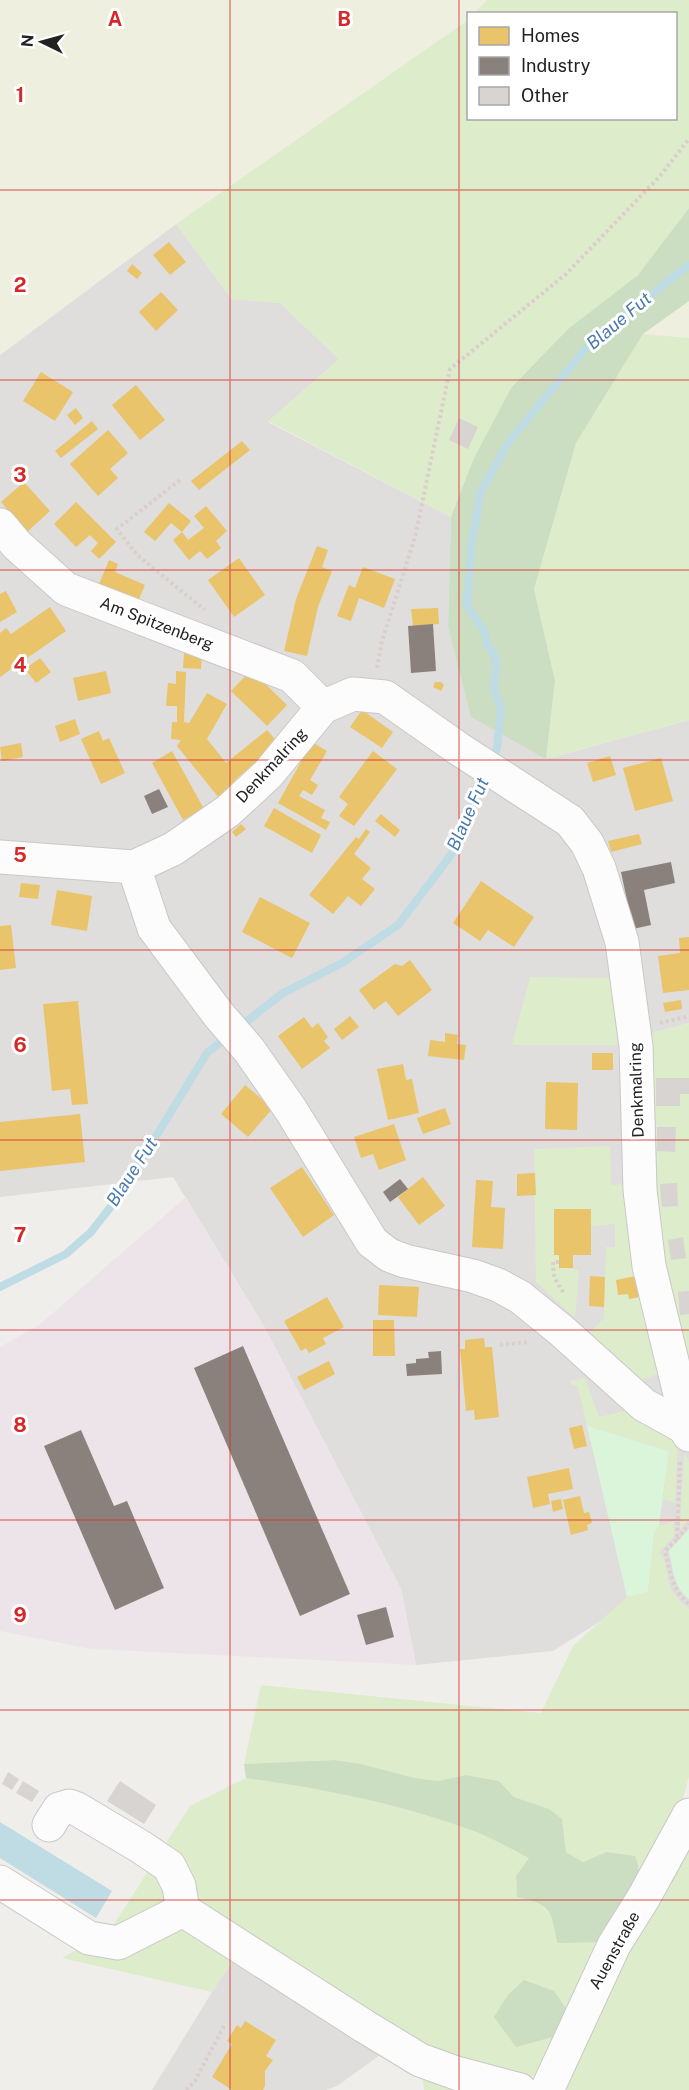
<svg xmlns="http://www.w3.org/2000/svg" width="689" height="2090" viewBox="0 0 689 2090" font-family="'Public Sans',sans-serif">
<rect width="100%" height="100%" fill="#f0eeeb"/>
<g fill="#dfdedc">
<path d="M176 224 232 299 280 303 339 359 268 422 451 517 448 626 546 759 689 720V1023L649 1034 689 1369V1683L623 1607 553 1651 416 1665 401 1589 265 1328 173 1177 0 1197V355Z"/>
<path d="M250 1935 383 2053 337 2086 326 2090H152L212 1992Z"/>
</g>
<path fill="#ede4e9" d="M186 1197 265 1328 401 1589 416 1665 91 1649 0 1631V1347L39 1325Z"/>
<g fill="#efefdf">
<path d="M0 0H487L475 13 468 14V20L176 224 0 355Z"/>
<path d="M689 301V338L643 334Z"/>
</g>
<g fill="#ddeccb">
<path d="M487 0H689V208L638 275 568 329 512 388 473 460 451 517 268 421 339 359 280 303 232 299 176 224 468 20V118H676V14L475 13Z"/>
<path d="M643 334 689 338V720L546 759 555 681 534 589 576 443Z"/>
<path d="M530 977 616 978 624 1045H512Z"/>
<path d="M689 1023V1369L654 1239 648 1034Z"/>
<path d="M610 1146 611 1185 630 1184 664 1372 635 1382 589 1333 604 1318 606 1247H615V1224L591 1226V1209H554V1255H559V1267L579 1270 575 1318 536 1282 534 1149Z"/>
<path d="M585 1378 599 1417 632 1409 673 1439 678 1445 675 1503 663 1499 669 1451 587 1426 578 1387 571 1384 570 1381Z"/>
<path d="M684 1453 689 1462V1519L680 1529Z"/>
<path d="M674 1521V1536L659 1553C668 1561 666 1574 670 1586 673 1595 681 1602 689 1609V1777L678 1816 639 1878 606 1852 583 1862 566 1852 562 1819 548 1809 514 1797 499 1781 466 1775 438 1781 415 1778 361 1764 335 1760 244 1764 261 1685 541 1713 573 1646 627 1597 648 1592 654 1533 659 1526Z"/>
<path d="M246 1778C325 1789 405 1804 480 1833 497 1840 513 1850 530 1858L516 1876 517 1897 539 1902 553 1918 600 1942 540 2073 517 2082 515 2090H424L421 2067 250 1935 212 1992 62 1958 109 1932 190 1806Z"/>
<path d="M689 1839V2090H568L562 2085 592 2011Z"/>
</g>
<g fill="#cbdec1">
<path d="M689 208V301L643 334 576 443 534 589 555 681 546 759 471 717 448 626 451 517 473 460 511 388 568 329 638 275Z"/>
<path d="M335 1760 361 1764 415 1778 438 1781 466 1775 499 1781 514 1797 549 1809 562 1819 566 1852 583 1862 606 1852 635 1856 638 1865 639 1878 600 1942 557 1943C552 1910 550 1904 517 1897L516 1876 529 1858C513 1850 496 1840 479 1833 404 1804 325 1789 246 1778L244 1764Z"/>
<path d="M524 1980 554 1991 567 2010 556 2036 516 2047 494 2017 508 1995Z"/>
</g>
<g fill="#daf5da">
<path d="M587 1426 669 1451 659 1526 654 1533 648 1592 627 1597Z"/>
<path d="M689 1529V1599C674 1589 673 1568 669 1551Z"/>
</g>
<path fill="#bfdbe3" d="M0 1822 112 1891 96 1918 0 1858Z"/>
<g fill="#e9c46a">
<path d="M169 242 186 262 170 275 153 255Z"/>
<path d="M132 264 142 273 137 279 127 271Z"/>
<path d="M161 292 178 310 156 331 139 312Z"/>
<path d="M41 372 73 392 55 421 23 401Z"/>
<path d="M136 385 165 420 140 440 112 405Z"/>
<path d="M76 408 83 418 75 425 67 415Z"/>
<path d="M92 421 98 429 61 458 55 451Z"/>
<path d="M108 430 128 453 110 469 118 478 98 496 70 464Z"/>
<path d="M242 441 250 450 199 490 191 481Z"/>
<path d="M24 482 50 511 27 532 1 502Z"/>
<path d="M76 502 116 542 99 559 91 551 98 543 90 535 76 547 54 524Z"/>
<path d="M169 503 191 521 182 532 188 540 204 528 194 516 206 506 227 531 216 541 221 548 207 559 200 551 189 560 173 540 182 532 171 523 155 541 144 532Z"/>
<path d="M317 546 328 550 322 567 332 571 318 607 307 656 284 651 296 599Z"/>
<path d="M239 558 265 595 234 617 208 580Z"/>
<path d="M109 560 118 564 115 572 145 585 138 601 99 584Z"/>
<path d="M363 567 395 579 384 608 359 598 351 621 337 616 349 585 355 588Z"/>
<path d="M6 591 17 612 0 622V594Z"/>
<path d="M50 607 66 631 0 677V633L6 628 11 634Z"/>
<path d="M438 608 439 624 413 626 411 609Z"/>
<path d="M184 653H202L201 669 183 668Z"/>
<path d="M40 658 51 672 36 683 25 669Z"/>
<path d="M251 670 287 705 267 726 231 691Z"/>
<path d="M106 671 111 693 78 701 73 678Z"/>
<path d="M176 671 186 672 184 722 189 723 207 693 227 704 207 739 226 763 267 730 279 744 237 778 219 798 177 746 181 740 171 739 172 722H177V706H166L168 683 176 684Z"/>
<path d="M435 682H441L444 685 441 691 433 687Z"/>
<path d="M362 710 393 732 382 748 350 727Z"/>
<path d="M75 719 80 734 60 742 55 726Z"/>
<path d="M99 731 103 741 109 738 125 773 101 784 81 739Z"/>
<path d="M312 742 327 751 310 780 318 785 312 795 303 790 299 796 325 810 321 818 330 822 326 830 278 803Z"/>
<path d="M21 743 23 757 2 761 0 747Z"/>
<path d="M172 751 204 809 183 820 152 763Z"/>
<path d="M373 751 397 769 354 826 339 816 348 804 339 797Z"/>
<path d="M610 756 616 775 593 782 587 763Z"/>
<path d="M661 758 673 801 635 811 623 768Z"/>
<path d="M274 808 321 835 312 853 264 826Z"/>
<path d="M381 814 400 830 395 837 375 821Z"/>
<path d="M241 824 246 829 236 837 232 832Z"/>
<path d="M366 829 370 832 354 854 371 868 362 879 375 889 361 906 348 896 333 914 309 895 356 837 359 839Z"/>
<path d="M639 834 642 844 611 852 608 841Z"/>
<path d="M481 881 534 917 514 947 488 930 480 941 453 923Z"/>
<path d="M21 883 40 885 38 899 19 897Z"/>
<path d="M57 890 92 896 87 931 51 925Z"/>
<path d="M260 897 310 923 292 958 242 932Z"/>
<path d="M11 925 16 968 0 970V926Z"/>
<path d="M689 937V990L663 993 658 956 680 953 679 938Z"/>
<path d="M410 960 432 990 398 1016 386 1001 374 1010 359 990 395 964 402 966Z"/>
<path d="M681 1000 682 1009 665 1012 663 1003Z"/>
<path d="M78 1001 88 1104 72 1105 70 1089 52 1091 43 1004Z"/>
<path d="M350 1016 359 1027 342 1040 334 1029Z"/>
<path d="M304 1017 312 1028 318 1023 328 1037 324 1041 330 1048 302 1069 278 1036Z"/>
<path d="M445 1033 458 1035 457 1044 466 1045 464 1060 428 1056 430 1040 445 1042Z"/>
<rect x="592" y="1053" width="21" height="17"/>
<path d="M403 1064 406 1080 412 1079 419 1113 388 1120 377 1069Z"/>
<path d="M546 1082 578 1083 577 1130 545 1129Z"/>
<path d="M245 1085 273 1108 248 1137 221 1114Z"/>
<path d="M445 1108 451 1124 423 1134 417 1118Z"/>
<path d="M80 1114 85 1162 0 1171V1122Z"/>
<path d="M394 1124 406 1160 379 1170 373 1154 361 1158 354 1137Z"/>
<path d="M302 1167 334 1215 303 1237 270 1188Z"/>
<path d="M535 1173 536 1195 517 1196V1174Z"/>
<path d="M423 1177 445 1206 419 1225 398 1197Z"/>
<path d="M476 1180 493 1181 491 1207 505 1208 503 1249 472 1247Z"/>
<path d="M554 1209H591V1255H573V1268H559V1255H554Z"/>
<path d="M590 1276 605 1277 604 1307 589 1306Z"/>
<path d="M636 1276 640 1297 629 1299 628 1294 618 1295 616 1280Z"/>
<path d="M379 1285 419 1287 417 1317 378 1315Z"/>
<path d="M327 1297 344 1327 323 1338 326 1344 309 1353 306 1348 301 1351 284 1321Z"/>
<path d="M373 1320H394L395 1356H373Z"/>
<path d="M484 1338 485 1347H492L499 1417 475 1420 474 1410 466 1411 460 1349H465V1340Z"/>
<path d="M329 1361 335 1374 304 1390 297 1377Z"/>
<path d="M582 1425 587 1446 574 1449 569 1428Z"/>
<path d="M569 1468 573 1489 548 1494 550 1504 533 1508 527 1477Z"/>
<path d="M580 1496 584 1513 589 1512 592 1523 587 1525 588 1530 571 1535 563 1500Z"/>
<path d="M561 1499 563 1509 553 1512 551 1501Z"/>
<path d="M245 2021 276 2040 266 2056 273 2060 265 2071V2086L263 2090H232L212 2077 232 2044 227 2041 237 2025 241 2028Z"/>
</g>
<g fill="#8a817c">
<path d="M433 624 436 671 411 673 408 626Z"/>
<path d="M159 789 168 807 152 814 144 796Z"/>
<path d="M671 862 675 883 644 890 651 925 633 929 621 872Z"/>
<path d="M400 1179 408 1189 390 1202 383 1192Z"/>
<path d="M243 1346 350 1594 300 1616 194 1368Z"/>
<path d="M441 1351 442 1374 407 1376 406 1364 416 1363V1359L429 1358 428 1352Z"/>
<path d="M81 1430 114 1506 127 1501 164 1588 115 1610 44 1446Z"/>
<path d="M386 1607 394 1637 366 1645 357 1615Z"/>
</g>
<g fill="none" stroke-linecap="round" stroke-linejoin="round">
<g stroke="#bfdbe3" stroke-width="8">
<path d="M491 761 497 748 501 708 495 693 494 681 497 666 494 654 487 645 485 633 467 605 472 540 481 491 508 443 591 342 689 265"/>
<path d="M238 1028 283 993 342 963 398 925 451 855 485 774"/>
<path d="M0 1287 66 1254 91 1232 120 1195 207 1053 227 1037"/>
</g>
</g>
<g fill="#d7d4d2">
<path d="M459 418 478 427 468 449 449 440Z"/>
<path d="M656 1078H689V1094H680V1106H656Z"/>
<path d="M657 1127H676L675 1152 657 1151Z"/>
<path d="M677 1183 678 1206 662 1207 660 1184Z"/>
<path d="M683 1237 686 1258 671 1260 668 1240Z"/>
<path d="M689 1291V1314L680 1315 678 1292Z"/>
<path d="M8 1772 19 1779 12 1790 2 1784Z"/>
<path d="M23 1781 39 1791 32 1802 16 1793Z"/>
<path d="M120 1781 156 1805 144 1824 107 1801Z"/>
</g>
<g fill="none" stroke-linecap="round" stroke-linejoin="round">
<defs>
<g id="minor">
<path d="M0 525 17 545 66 589 292 676 323 707"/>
<path d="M0 857 134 867 173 849 228 811 268 774 323 707 353 694 385 697 459 749 570 821 587 843 599 868 622 942 636 1046 640 1190 649 1266 681 1398 684 1427 689 1435"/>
<path d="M134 867 154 928 218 1014 249 1050 291 1110 372 1242 389 1255 405 1261 473 1276 498 1285 520 1297 562 1331 644 1405 684 1427"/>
<path d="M49 1825 59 1809 69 1806 77 1809 141 1847 169 1866 179 1886 183 1910 364 2026 420 2060 456 2073 520 2090"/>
<path d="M0 1882 89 1938 118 1943 183 1910"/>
<path d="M547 2090 614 1945 644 1897 689 1815"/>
</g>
</defs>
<use href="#minor" stroke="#c9c8c7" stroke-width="35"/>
<g stroke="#dccecd" stroke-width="4" stroke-dasharray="3 3" stroke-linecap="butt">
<path d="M180 480 117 529 137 555 205 610"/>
<path d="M377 668 382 641 415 537 450 369 566 274 660 176 689 139"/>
<path d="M660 1023 689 1016"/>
<path d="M559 1262H553L554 1277 563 1292"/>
<path d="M500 1345 529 1342"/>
<path d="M680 1462 677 1539 665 1551C670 1571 672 1591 689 1604"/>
<path d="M677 1539 689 1524"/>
<path d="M186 2090 195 2081 225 2024"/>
</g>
<use href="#minor" stroke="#fdfcfc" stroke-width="33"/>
</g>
<path fill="none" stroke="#d62828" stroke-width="1.5" stroke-opacity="0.55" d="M230 0V2090M459 0V2090M0 190H689M0 380H689M0 570H689M0 760H689M0 950H689M0 1140H689M0 1330H689M0 1520H689M0 1710H689M0 1900H689"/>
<g text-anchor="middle" stroke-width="6" stroke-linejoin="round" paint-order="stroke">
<g font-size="16" fill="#222" stroke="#fff">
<text transform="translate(157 623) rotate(21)" y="6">Am Spitzenberg</text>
<text transform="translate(271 765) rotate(-47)" y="6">Denkmalring</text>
<text transform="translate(636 1090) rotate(-92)" y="6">Denkmalring</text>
<text transform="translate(614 1950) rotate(-61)" y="6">Auenstraße</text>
</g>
<g font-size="18" font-style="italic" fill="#4a7aab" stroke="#fff">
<text transform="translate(619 321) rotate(-40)" y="6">Blaue Fut</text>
<text transform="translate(468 814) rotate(-66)" y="6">Blaue Fut</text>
<text transform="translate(132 1172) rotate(-57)" y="6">Blaue Fut</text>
</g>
</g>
<g font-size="20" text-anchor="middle" font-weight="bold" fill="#d62828" stroke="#fff" stroke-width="6" stroke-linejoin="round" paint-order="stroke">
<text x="115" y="26">A</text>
<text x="344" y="26">B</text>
<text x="20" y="102">1</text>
<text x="20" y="292">2</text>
<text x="20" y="482">3</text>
<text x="20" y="672">4</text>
<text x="20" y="862">5</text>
<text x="20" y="1052">6</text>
<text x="20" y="1242">7</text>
<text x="20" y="1432">8</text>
<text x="20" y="1622">9</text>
</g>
<rect x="467" y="12" width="210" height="108" fill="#ffffff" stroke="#a7a7a7" stroke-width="1.5"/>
<rect x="479" y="27" width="30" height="18" fill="#e9c46a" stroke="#a7a7a7" stroke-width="1.5"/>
<text x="521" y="42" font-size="18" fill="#222222">Homes</text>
<rect x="479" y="57" width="30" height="18" fill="#8a817c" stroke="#a7a7a7" stroke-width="1.5"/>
<text x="521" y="72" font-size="18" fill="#222222">Industry</text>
<rect x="479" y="87" width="30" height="18" fill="#d7d4d2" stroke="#a7a7a7" stroke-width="1.5"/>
<text x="521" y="102" font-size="18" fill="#222222">Other</text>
<g transform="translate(42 42) rotate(275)" stroke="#ffffff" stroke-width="4.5" paint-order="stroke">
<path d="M0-4.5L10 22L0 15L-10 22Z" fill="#222222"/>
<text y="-9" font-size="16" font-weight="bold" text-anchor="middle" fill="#222222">N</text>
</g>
</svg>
